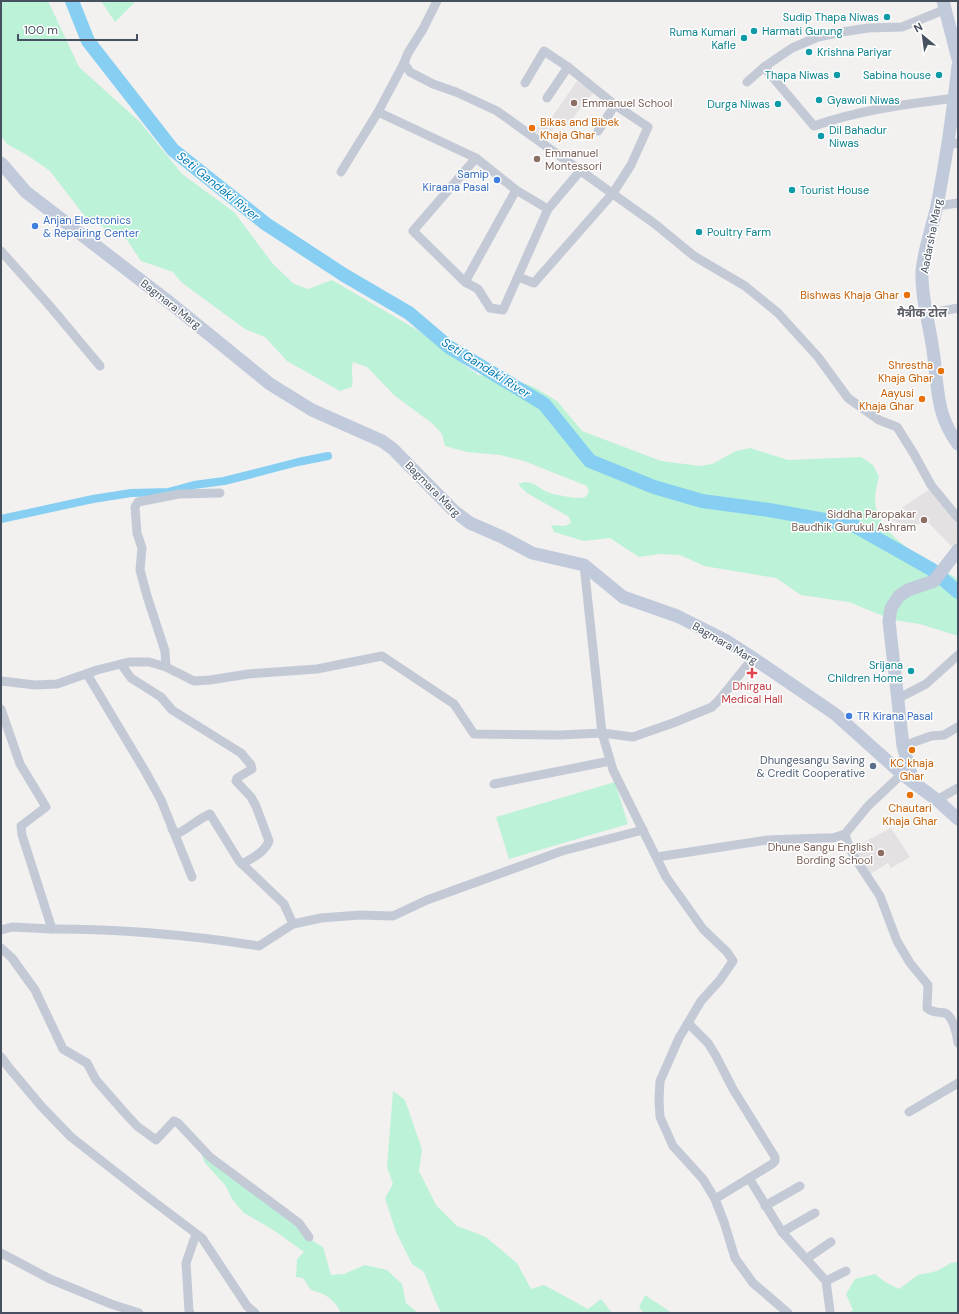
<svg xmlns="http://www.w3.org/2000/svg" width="959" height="1314" viewBox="0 0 959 1314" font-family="'DM Sans','Noto Sans Devanagari',sans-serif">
<rect width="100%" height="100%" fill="#f3f0f0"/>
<g fill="#e4e1e2">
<path d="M577 81 594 92 575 115 567 126 559 122 545 139 535 131 544 117 550 120Z"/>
<path d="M930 489 958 523V553L929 523 904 525 886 518Z"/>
<path d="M891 828 910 857 891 868 888 863 869 875 852 848Z"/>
</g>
<g fill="#bcf2d7">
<path d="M1 1H48L79 67 140 122 182 174 234 212 273 264 294 284 308 289 332 280 419 331 478 375 515 380 534 387 557 401 582 431 661 461 700 466 712 464 736 451 750 448 788 460 861 457 873 465 879 477C876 488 873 500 877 511 888 543 930 562 958 579V636L920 624 893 620 849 602 801 595 776 578 704 566 680 555 660 554 639 557 610 538 584 541 554 532 551 525 565 526 571 523 569 517 527 493 518 484C533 478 538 489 550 493 557 495 580 500 585 497 587 495 588 493 589 491L587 486 524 461 500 455 467 452 445 446 442 434 433 424 395 396 367 367 353 362C350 371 354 378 352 387L340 391 287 361 265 337 245 329 181 282 173 272 141 261 127 240 86 218 50 171 27 155 7 144 1 136Z"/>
<path d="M101 1H136L115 22Z"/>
<path d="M615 782 628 824 509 859 496 817Z"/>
<path d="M393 1091 405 1100 422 1149 419 1171 436 1205 457 1226 486 1237 517 1263 531 1289 544 1285 588 1309 601 1299 612 1313H441L435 1300 424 1272 412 1264 396 1232 385 1198 393 1184 387 1167Z"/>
<path d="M199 1148 297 1223 305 1236 323 1247 331 1275 344 1274 365 1265 387 1270 402 1284 406 1303 418 1313H341C334 1299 326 1294 311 1290L303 1278 296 1277 297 1259 304 1252 275 1231 244 1213 232 1199 225 1185 205 1163Z"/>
<path d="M958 1262V1313H848L853 1310 846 1294 855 1279 875 1274 885 1282 899 1289 918 1275 937 1271 951 1263Z"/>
<path d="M645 1295 672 1313H644L639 1307Z"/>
</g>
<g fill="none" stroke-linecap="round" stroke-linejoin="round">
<path stroke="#86cff2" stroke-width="8" d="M1 519 93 499 131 493 168 492 194 485 224 481 252 474 298 462 328 456"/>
<path stroke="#86cff2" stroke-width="14" d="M72 1 88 41 173 150 266 224 344 275 409 313 449 347 544 404 590 461 654 487 702 501 769 510 853 525 931 569 958 592"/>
<g stroke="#c3cad6" stroke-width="9">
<path d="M437 1 423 29 408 53 404 63 410 72 433 84 456 92 497 111 655 224 694 256 745 286 778 313 818 357 848 398 879 420 897 427 914 454 931 485 958 518"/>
<path d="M946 9 902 27 868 28 842 32 818 37 792 48 764 67 814 126C859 110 907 104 955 98"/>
<path d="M747 82 764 67"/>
<path d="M547 98 568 67"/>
<path d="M378 112 476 158 413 231 465 282 478 289 490 308 503 310 548 209 581 170"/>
<path d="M598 131 615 105"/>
<path d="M947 145 958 143"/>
<path d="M341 172 378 112 404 63"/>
<path d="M516 190 548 209"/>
<path d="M937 206 958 203"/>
<path d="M1 251 49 305 100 366"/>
<path d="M518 277 534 283 613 193 631 165 648 127 615 105 568 67 544 51 525 83"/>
<path d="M465 282 516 190 476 158"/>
<path d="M927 314 958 308"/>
<path d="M584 565 602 733 613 770 666 877 703 929 727 952 733 961 720 980 701 1001 679 1038 660 1081 659 1100 660 1117 673 1146 703 1179 715 1199 724 1222 735 1258 753 1283 788 1313"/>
<path d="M121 664 131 678 161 697 172 710 241 753 251 765 252 769 237 778 236 781 251 797 256 806 269 841C264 853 252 858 242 864"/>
<path d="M166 667 165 651 147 596 140 570 142 548 137 533 135 507 138 502 179 494 220 493"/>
<path d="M87 674 145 771 161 800 192 877"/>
<path d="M1 681 35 685 57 684 97 670 129 662H149L166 667 194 681 210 680 248 674 317 669 382 656 454 704 474 734 559 735 602 733 633 737 673 723 712 707 719 700 753 658"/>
<path d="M899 698 926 684 958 655"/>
<path d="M1 709 20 764 46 807 21 826 22 835 52 929 12 927 1 930"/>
<path d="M903 746 931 736 944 735 958 727"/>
<path d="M494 784 610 761"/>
<path d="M937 800 958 788"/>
<path d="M845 834 848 844 853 855 880 896 897 941 910 963 928 985 927 1008C932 1013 939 1012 945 1013 953 1016 957 1035 958 1043"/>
<path d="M657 857 767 840 822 838H833L845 834 868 806 902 774"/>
<path d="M293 924 321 918 360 915 393 916 427 900 562 851 643 830"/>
<path d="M52 929C122 929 190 935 259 946L293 924 284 904 239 861 210 814C198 819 189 828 177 834L172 829"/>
<path d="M1 948 12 958 35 990 63 1049 87 1063 96 1080 124 1112 137 1126 156 1140 174 1121 178 1123 210 1157 299 1223 309 1237"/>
<path d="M688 1023 708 1043 716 1056 733 1089 775 1157V1161L772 1164 715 1199"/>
<path d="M1 1057 10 1069 42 1107 71 1137 149 1198 202 1238 247 1306 255 1313"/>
<path d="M909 1112 958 1083"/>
<path d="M749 1178 782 1232 826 1281 846 1271"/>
<path d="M765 1206 800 1186"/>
<path d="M782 1232 815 1213"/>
<path d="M1 1253 50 1279 111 1304 139 1313"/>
<path d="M806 1259 831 1242"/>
<path d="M826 1281 830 1311"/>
<path d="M190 1313 189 1311 186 1263 196 1234"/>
</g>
<g stroke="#c1cada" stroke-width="13">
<path d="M943 1 958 59"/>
<path d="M958 66C953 113 946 160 937 206 932 228 924 249 922 271 921 301 931 329 934 358 938 391 937 416 958 444"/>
<path d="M1 163 26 192 169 302 270 384 312 410 382 441 393 449 454 511 470 523 502 537 532 553 584 565 623 597 677 616 725 640 753 658 835 714 902 774 937 800 958 819"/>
<path d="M913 781 903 746 889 621 891 608 899 596 908 590 934 581 958 550"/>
</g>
</g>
<g fill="#0f9aa8" stroke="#fff" stroke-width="1.5">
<circle cx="887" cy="17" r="4"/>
<circle cx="754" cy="31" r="4"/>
<circle cx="744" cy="38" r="4"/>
<circle cx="809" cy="52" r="4"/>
<circle cx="837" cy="75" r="4"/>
<circle cx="939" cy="75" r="4"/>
<circle cx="819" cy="100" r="4"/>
<circle cx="778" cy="104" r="4"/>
<circle cx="821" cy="136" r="4"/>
<circle cx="792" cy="190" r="4"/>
<circle cx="699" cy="232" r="4"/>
<circle cx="911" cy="671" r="4"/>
</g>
<g fill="#8d6e63" stroke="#fff" stroke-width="1.5">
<circle cx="574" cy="103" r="4"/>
<circle cx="537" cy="159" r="4"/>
<circle cx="924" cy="520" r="4"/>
<circle cx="881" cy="853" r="4"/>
</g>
<g fill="#e8710a" stroke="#fff" stroke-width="1.5">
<circle cx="532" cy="128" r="4"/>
<circle cx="907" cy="295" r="4"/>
<circle cx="941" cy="371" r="4"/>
<circle cx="922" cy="399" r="4"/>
<circle cx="912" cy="750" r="4"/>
<circle cx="910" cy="795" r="4"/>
</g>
<g fill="#3f7fe0" stroke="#fff" stroke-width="1.5">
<circle cx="497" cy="180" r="4"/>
<circle cx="35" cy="226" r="4"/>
<circle cx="849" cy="716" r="4"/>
</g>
<path fill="#e0444e" stroke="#fff" stroke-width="1.5" d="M750 667h4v4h4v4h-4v4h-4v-4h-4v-4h4z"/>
<circle fill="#5c6f8a" stroke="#fff" stroke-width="1.5" cx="873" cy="766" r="4"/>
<g text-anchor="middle" stroke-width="3" stroke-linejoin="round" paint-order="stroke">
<g font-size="11" fill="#0d838f" stroke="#fff" text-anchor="end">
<text x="879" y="21">Sudip Thapa Niwas</text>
<text x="762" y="35" text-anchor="start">Harmati Gurung</text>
<text x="736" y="36">Ruma Kumari<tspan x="736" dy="13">Kafle</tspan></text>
<text x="817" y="56" text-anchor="start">Krishna Pariyar</text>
<text x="829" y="79">Thapa Niwas</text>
<text x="931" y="79">Sabina house</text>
<text x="827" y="104" text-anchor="start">Gyawoli Niwas</text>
<text x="770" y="108">Durga Niwas</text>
<text x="829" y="134" text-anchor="start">Dil Bahadur<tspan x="829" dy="13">Niwas</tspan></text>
<text x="800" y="194" text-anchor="start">Tourist House</text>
<text x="707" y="236" text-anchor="start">Poultry Farm</text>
<text x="903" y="669">Srijana<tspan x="903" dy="13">Children Home</tspan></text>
</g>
<g font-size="11" fill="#785e54" stroke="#fff" text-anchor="start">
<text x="582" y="107">Emmanuel School</text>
<text x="545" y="157">Emmanuel<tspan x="545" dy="13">Montessori</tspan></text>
<text x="916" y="518" text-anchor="end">Siddha Paropakar<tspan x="916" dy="13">Baudhik Gurukul Ashram</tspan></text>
<text x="873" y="851" text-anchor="end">Dhune Sangu English<tspan x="873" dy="13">Bording School</tspan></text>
</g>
<g font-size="11" fill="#c56008" stroke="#fff" text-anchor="end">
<text x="540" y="126" text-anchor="start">Bikas and Bibek<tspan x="540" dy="13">Khaja Ghar</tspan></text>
<text x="899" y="299">Bishwas Khaja Ghar</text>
<text x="933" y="369">Shrestha<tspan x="933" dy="13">Khaja Ghar</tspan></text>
<text x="914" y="397">Aayusi<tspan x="914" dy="13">Khaja Ghar</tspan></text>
<text x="912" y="767" text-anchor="middle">KC khaja<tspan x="912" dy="13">Ghar</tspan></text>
<text x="910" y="812" text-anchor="middle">Chautari<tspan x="910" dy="13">Khaja Ghar</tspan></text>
</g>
<g font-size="11" fill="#366cbe" stroke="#fff" text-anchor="start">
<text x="489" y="178" text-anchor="end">Samip<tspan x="489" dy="13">Kiraana Pasal</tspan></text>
<text x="43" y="224">Anjan Electronics<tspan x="43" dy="13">&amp; Repairing Center</tspan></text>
<text x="857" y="720">TR Kirana Pasal</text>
</g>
<g font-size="11" fill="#46505f" stroke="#fff">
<text transform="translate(931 236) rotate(-79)" y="4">Aadarsha Marg</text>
<text transform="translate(171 304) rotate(38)" y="4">Bagmara Marg</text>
<text transform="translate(433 489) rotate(45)" y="4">Bagmara Marg</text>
<text transform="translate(725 643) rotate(30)" y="4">Bagmara Marg</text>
</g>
<g font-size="11" fill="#be3a42" stroke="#fff">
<text x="752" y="690">Dhirgau<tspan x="752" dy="13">Medical Hall</tspan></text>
</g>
<g font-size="11" fill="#4e5e75" stroke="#fff" text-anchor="end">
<text x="865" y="764">Dhungesangu Saving<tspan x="865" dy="13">&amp; Credit Cooperative</tspan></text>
</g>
<g font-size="12" font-style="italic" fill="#037bb5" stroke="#fff">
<text transform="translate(218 186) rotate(39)" y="4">Seti Gandaki River</text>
<text transform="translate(486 368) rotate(32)" y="4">Seti Gandaki River</text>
</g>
<g font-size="12" font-weight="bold" fill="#5c5f65" stroke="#fff">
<text x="922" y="317">मैत्रीक टोल</text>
</g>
</g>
<rect width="959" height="1314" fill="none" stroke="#46505f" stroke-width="4"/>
<g transform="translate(923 36) rotate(331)" stroke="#ffffff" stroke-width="3" paint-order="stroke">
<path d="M0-3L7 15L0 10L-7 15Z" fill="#46505f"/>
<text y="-6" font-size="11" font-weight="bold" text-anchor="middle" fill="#46505f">N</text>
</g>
<path d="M18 34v6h119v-6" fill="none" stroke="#46505f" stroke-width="2"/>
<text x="24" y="34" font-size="12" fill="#46505f" stroke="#ffffff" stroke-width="3" paint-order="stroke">100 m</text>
</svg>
